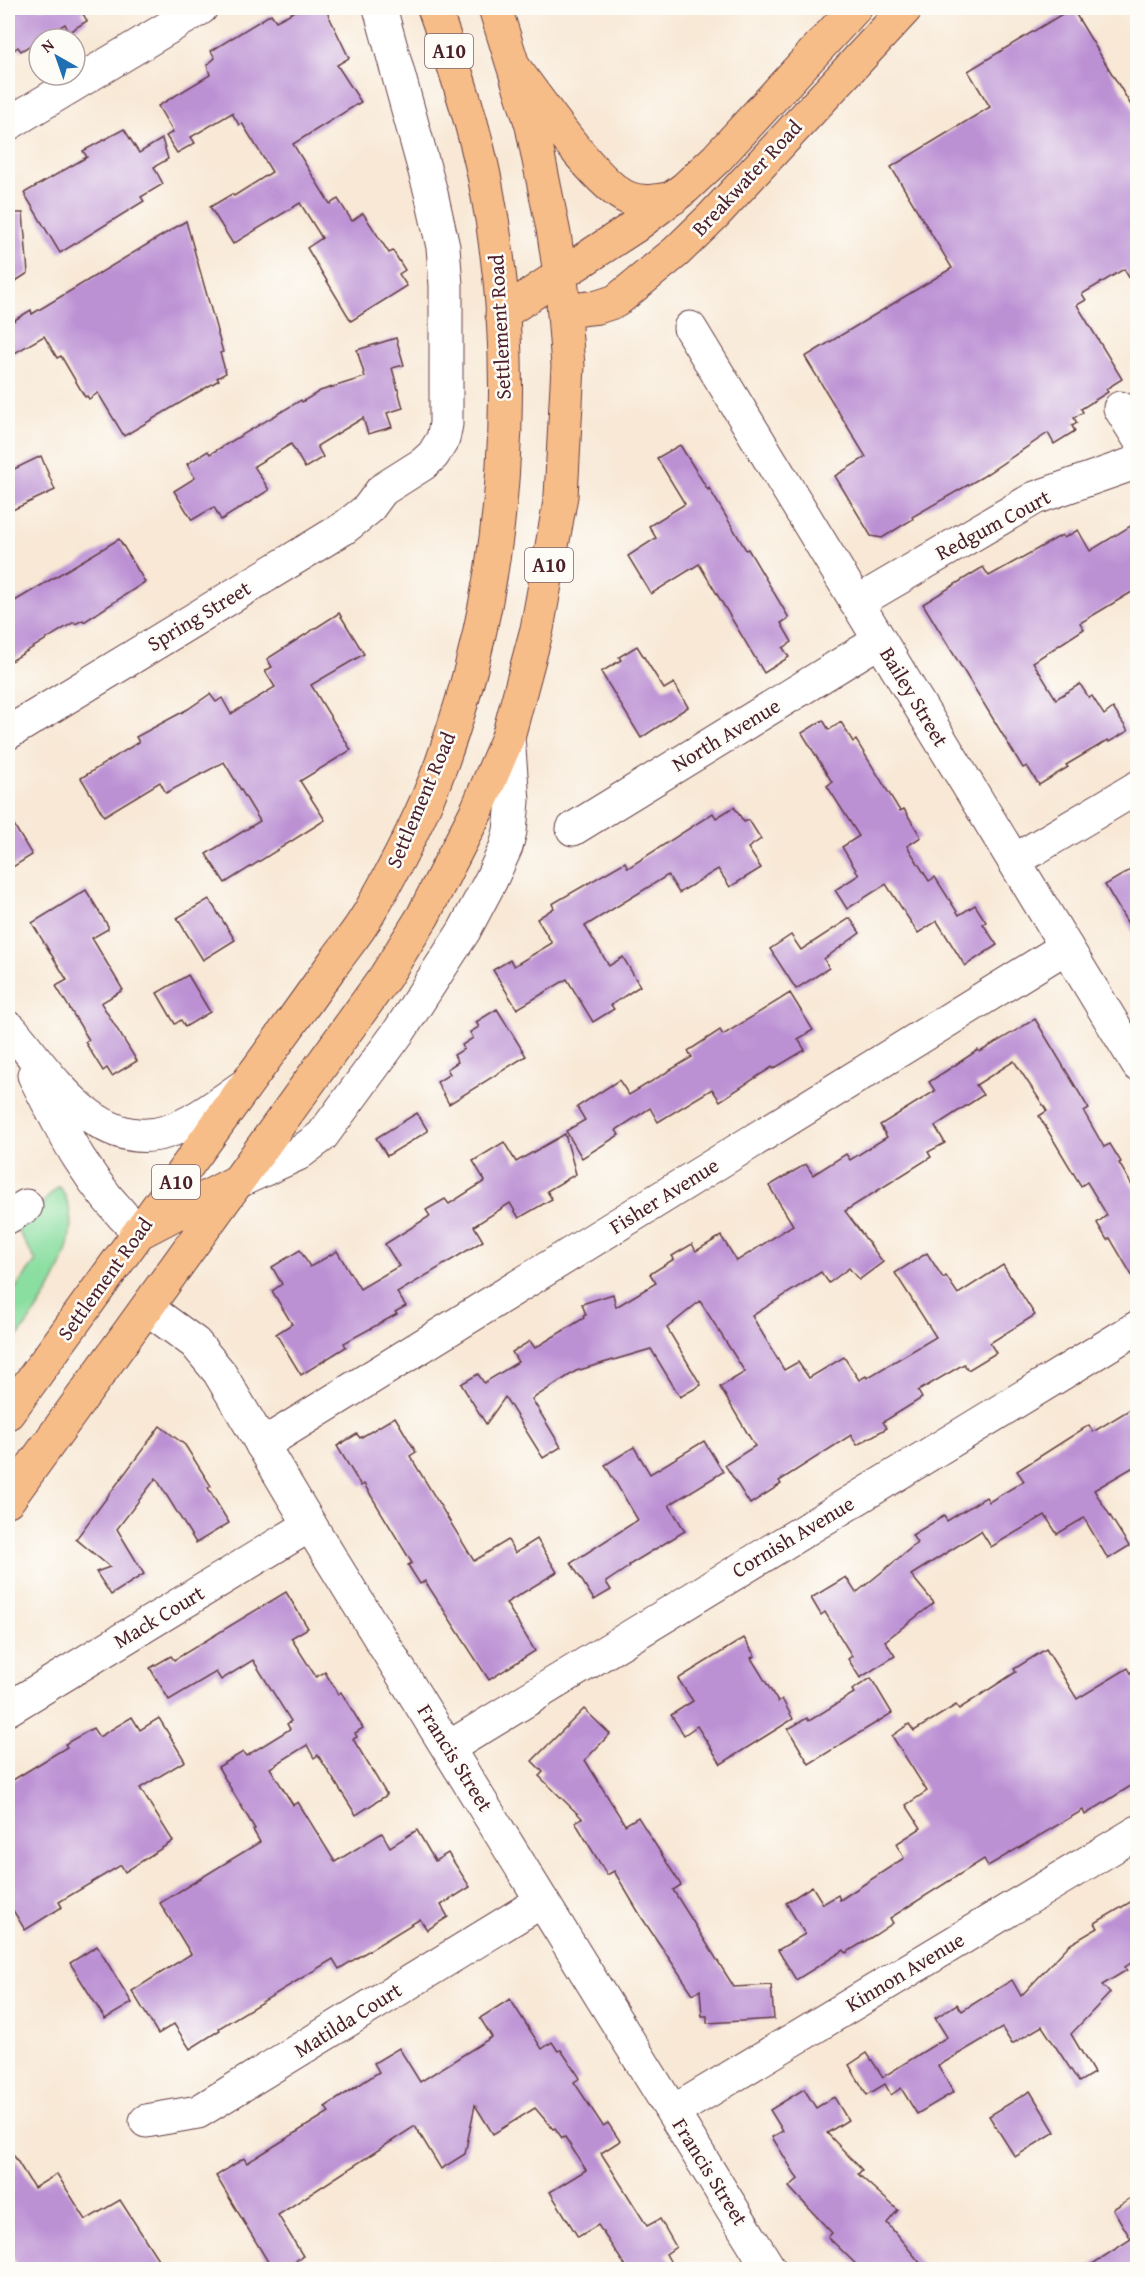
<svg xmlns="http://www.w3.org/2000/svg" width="1145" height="2277" viewBox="0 0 1145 2277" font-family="'Gentium Book Plus',serif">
<rect width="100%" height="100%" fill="#fdfcf7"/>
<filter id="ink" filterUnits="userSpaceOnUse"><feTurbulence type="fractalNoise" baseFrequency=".0167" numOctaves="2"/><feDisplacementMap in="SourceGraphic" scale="12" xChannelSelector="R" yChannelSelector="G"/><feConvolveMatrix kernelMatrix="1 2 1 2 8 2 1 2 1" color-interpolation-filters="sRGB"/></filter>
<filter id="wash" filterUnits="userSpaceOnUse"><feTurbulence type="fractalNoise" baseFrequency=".008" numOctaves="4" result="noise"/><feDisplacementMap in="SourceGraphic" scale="24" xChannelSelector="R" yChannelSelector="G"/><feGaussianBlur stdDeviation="1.35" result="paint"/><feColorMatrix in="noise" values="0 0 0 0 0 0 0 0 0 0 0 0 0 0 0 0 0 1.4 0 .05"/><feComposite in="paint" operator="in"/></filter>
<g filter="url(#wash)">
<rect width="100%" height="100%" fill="#f8e8d5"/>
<path fill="#8adea0" stroke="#6a7e66" stroke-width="1.5" d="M59 1186C95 1235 39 1311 8 1349V1298L36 1261 17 1229Z"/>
<g id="blocks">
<g fill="#bc91d4">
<path d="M8 8H90L82 12 87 21 69 32 65 24 21 51 18 47 8 54Z"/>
<path d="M301 8H325L349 58 337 65 361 102 293 144 330 204 338 199 352 221 363 213 389 253 393 251 405 270 399 274 407 286 351 321 307 248 322 238 300 203 233 244 210 207 232 194 234 196 272 172 242 123 239 125 232 113 191 137 195 143 177 153 166 136 173 132 158 106 210 75 207 65 215 58 211 51 271 14 276 21Z"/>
<path d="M1072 8 1137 115V291L1124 269 1082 294 1086 300 1077 305 1122 379 1106 389 1108 392 1081 409 1083 412 1074 418 1077 423 1072 426 1075 431 1054 444 1048 433 982 477 912 517 913 519 882 538 871 536 835 476 866 457 805 357 952 268 891 167 990 107 968 71Z"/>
<path d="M124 129 139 153 162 139 168 159 154 167 163 184 141 197 144 201 60 253 24 193 87 157 83 151Z"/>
<path d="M8 213H23L28 273 8 286Z"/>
<path d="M186 221 223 352 220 353 226 373 217 378 219 380 124 436 98 393 89 399 87 396 85 397 61 356 57 358 44 336 8 357V324L31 310 32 314Z"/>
<path d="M396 338 404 365 392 368 403 408 387 413 392 427 368 434 363 418 317 446 323 457 305 468 291 444 254 466 269 490 221 520 214 507 192 520 174 491 195 478 187 464 208 451 210 454 301 400 302 402 320 391 365 377 357 350Z"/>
<path d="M680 445 708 490 709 488 746 550 748 549 789 618 781 623 792 642 783 648 789 657 764 673 699 564 651 594 628 556 656 538 649 526 685 504 657 458Z"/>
<path d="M41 456 55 490 8 512V472Z"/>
<path d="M1137 522V589L1080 623 1084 629 1033 662 1056 699 1080 684 1089 698 1092 696 1104 715 1113 708 1128 731 1109 742 1108 740 1066 765 1068 767 1039 785 1027 766 1023 768 923 604 983 567 989 576 1062 535 1064 538 1078 530 1090 551Z"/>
<path d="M119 539 145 582 84 622 83 620 75 624 74 622 8 663V605Z"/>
<path d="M339 613 364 654 311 685 351 750 300 781 325 820 225 883 206 854 260 821 224 762 166 793 160 782 104 816 81 778 139 742 136 737 188 709 210 694 216 702 222 698 231 714 275 687 265 671 272 667 267 659Z"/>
<path d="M637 646 664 689 674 683 688 707 641 738 601 672 621 660 619 657Z"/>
<path d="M823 720 829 730 841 722 853 742 856 740 900 811 904 809 921 837 907 846 929 881 935 877 959 915 975 905 986 922 983 924 997 945 965 966 937 921 918 933 886 884 847 909 835 890 859 875 842 847 859 836 827 786 832 782 802 733Z"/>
<path d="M734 807 744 822 749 820 761 839 748 848 761 868 730 887 718 869 679 893 668 875 585 926 609 966 623 957 640 986 611 1005 614 1009 593 1022 567 979 517 1009 493 970 510 960 514 966 552 943 537 919 554 908 552 904 625 862 628 868 713 813 716 818Z"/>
<path d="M8 815 32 855 8 870Z"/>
<path d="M1137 866V939L1105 885Z"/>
<path d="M86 890 108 926V929L92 938 123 990 101 1003 137 1061 112 1076 107 1068 103 1071 85 1042 89 1040 56 986 67 980 32 923Z"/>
<path d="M209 899 235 940 203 960 177 918Z"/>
<path d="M850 918 860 933 824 959 829 968 796 989 770 949 791 935 801 950Z"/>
<path d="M188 975 210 1012 185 1027 181 1020 175 1024 157 993Z"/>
<path d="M790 993 813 1030 798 1039 805 1050 773 1069 772 1067 720 1101 712 1089 658 1122 650 1108 616 1130 619 1135 582 1158 566 1131 585 1120 577 1107 619 1080 629 1095 692 1057 688 1051 720 1030 723 1035Z"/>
<path d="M497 1009 526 1056 449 1104 437 1082 450 1074 447 1069 458 1062 454 1055 464 1049 462 1045 473 1038 470 1032 479 1027 476 1022Z"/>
<path d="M1035 1019 1089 1109 1084 1112 1104 1147 1110 1144 1121 1162 1119 1163 1137 1194V1284L1110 1238 1107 1240 1097 1223 1107 1215 1087 1182 1081 1186 1039 1116 1047 1111 1014 1061 976 1085 983 1095 935 1126 945 1143 928 1152 931 1157 845 1211 883 1262 859 1280 849 1268 829 1283 821 1272 752 1316 784 1370 798 1362 809 1378 844 1357 859 1380 866 1376 867 1378 936 1337 895 1273 927 1253 943 1278 946 1276 958 1294 1003 1265 1035 1315 990 1343 996 1353 968 1370 964 1364 918 1391 922 1398 883 1422 887 1428 857 1445 851 1435 779 1481 781 1484 750 1504 725 1465 755 1446 720 1387 745 1372 700 1301 667 1328 701 1385 680 1397 651 1349 576 1371 532 1399 561 1447 543 1458 505 1397 486 1424 461 1384 478 1374 484 1383 518 1362 512 1352 530 1341 535 1348 584 1318 583 1316 586 1315 582 1304 613 1294 616 1307 656 1283 650 1274 674 1259 672 1256 692 1244 696 1251 721 1236 737 1261 793 1225 769 1186 806 1164 813 1175 846 1154 850 1160 887 1137 880 1125 935 1091 929 1082 978 1050 980 1052Z"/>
<path d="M417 1113 428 1131 387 1156 376 1138Z"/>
<path d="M565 1134 576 1174 547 1191 552 1199 519 1218 510 1203 474 1226 483 1241 397 1293 406 1306 395 1312 397 1314 344 1343 346 1347 301 1375 276 1334 292 1324 272 1291 282 1284 272 1267 300 1250 310 1267 337 1251 360 1289 399 1266 385 1244 430 1216 426 1210 445 1199 449 1204 485 1181 473 1161 504 1142 516 1162Z"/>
<path d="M1137 1405V1465L1094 1490 1129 1546 1108 1559 1084 1518 1057 1534 1045 1515 991 1547 981 1531 911 1575 934 1603 885 1641 895 1656 860 1678 848 1659 852 1656 825 1612 821 1615 811 1598 846 1577 856 1593 917 1543 912 1535 944 1516 947 1521 986 1497 989 1502 1024 1481 1017 1471 1089 1425 1093 1432Z"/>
<path d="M395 1417 416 1452 410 1456 474 1561 508 1540 515 1553 537 1539 557 1572 506 1603 535 1651 489 1680 425 1581 420 1584 408 1565 412 1563 364 1484 361 1486 337 1446 357 1434 360 1438Z"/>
<path d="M160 1426 185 1445 211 1486 208 1488 229 1523 196 1543 156 1478 117 1529 144 1574 111 1595 96 1572 110 1567 76 1539Z"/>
<path d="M704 1441 723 1472 669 1505 685 1531 629 1565 630 1566 606 1582 611 1590 594 1600 571 1563 638 1520 605 1465 634 1447 650 1474Z"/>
<path d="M286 1592 308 1628 291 1638 316 1677 325 1672 338 1694 341 1692 363 1728 355 1733 357 1737 353 1739 387 1795 356 1815 318 1755 314 1758 307 1745 270 1768 293 1805 298 1802 335 1862 382 1833 390 1847 417 1830 435 1861 448 1853 470 1887 441 1905 448 1917 427 1930 420 1919 339 1969 333 1959 219 2028 220 2030 190 2049 174 2024 158 2034 132 1991 191 1954 160 1903 260 1842 253 1830 255 1829 218 1767 243 1752 246 1756 290 1729 287 1724 291 1721 253 1660 221 1680 216 1672 169 1700 150 1668 171 1656 174 1660Z"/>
<path d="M744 1638 755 1656 751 1658 778 1702 782 1699 793 1719 721 1764 697 1726 684 1735 671 1715 693 1701 678 1679Z"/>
<path d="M1046 1649 1077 1699 1128 1668 1137 1684V1782L1085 1815 1083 1810 988 1866 984 1859 890 1918 893 1923 875 1935 846 1953 844 1950 796 1980 778 1950 805 1934 786 1903 812 1886 823 1904 838 1895 840 1900 904 1858 896 1844 921 1828 906 1805 927 1791 892 1736 909 1724 914 1731 956 1705 959 1709 1016 1672 1014 1669Z"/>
<path d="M871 1678 892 1713 809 1764 788 1729 807 1718 809 1721 854 1693 852 1690Z"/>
<path d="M584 1709 610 1734 585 1760 625 1825 638 1817 681 1885 673 1890 734 1987 771 1985 774 2019 707 2023V2016H702L700 1990 693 1994 642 1918 614 1871 607 1875 575 1822 582 1818 539 1776 543 1772 532 1761Z"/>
<path d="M132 1717 140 1730 159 1718 185 1761 140 1788 173 1841 125 1872 121 1865 59 1902 62 1907 25 1930 8 1902V1783L67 1747 65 1744 93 1728 99 1737Z"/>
<path d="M1137 1898V1959L1125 1967 1127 1970 1102 1985 1110 1993 1071 2034 1094 2073 1079 2082 1042 2026 1012 2044 1002 2028 938 2066 954 2092 917 2114 901 2088 891 2095 885 2084 867 2095 849 2065 867 2053 883 2077 947 2037 935 2018 957 2004 962 2011 1012 1980 1021 1996 1069 1945 1098 1928 1095 1923Z"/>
<path d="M97 1946 132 2003 105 2019 70 1963Z"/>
<path d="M510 1999 542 2049 552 2042 558 2051 561 2050 580 2078 574 2082 603 2126 608 2123 620 2141 601 2153 647 2226 660 2219 676 2247 666 2254 675 2270H628L598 2225 578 2237 550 2192 586 2170 565 2137 562 2138 555 2128 553 2129 535 2108 493 2134 475 2105 465 2154 441 2169 415 2126 278 2215 303 2256 281 2270H273L216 2176 244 2158 247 2163 329 2112 325 2107 379 2072 374 2063 399 2048 420 2082 492 2037 480 2018Z"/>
<path d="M804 2089 816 2108 834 2097 848 2120 827 2133 862 2170 858 2174 898 2210 887 2223 926 2270H862L828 2237 832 2233 789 2187 798 2179 772 2137 783 2131 770 2110Z"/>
<path d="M1030 2091 1055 2132 1015 2157 989 2116Z"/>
<path d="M8 2146 34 2188 57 2174 86 2220 120 2200 165 2270H20L8 2249Z"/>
<path d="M1137 2194V2270H1083L1131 2239 1113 2209Z"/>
</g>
</g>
</g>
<g filter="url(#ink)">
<use href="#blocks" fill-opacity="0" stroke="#643d44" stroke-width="1.5"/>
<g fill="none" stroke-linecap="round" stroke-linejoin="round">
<defs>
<g id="minor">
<path d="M8 124 201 8"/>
<path d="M690 328 1138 1065"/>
<path d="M1120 408 1138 437"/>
<path d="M856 603 1035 498 1138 462"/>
<path d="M8 733 344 528 368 509 382 490 423 464 433 455 443 439 446 424V285L443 247 431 193 380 8"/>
<path d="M573 829 879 641"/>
<path d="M1014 861 1138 787"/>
<path d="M11 1029C50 1075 98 1155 169 1131 196 1122 220 1102 244 1086"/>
<path d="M34 1075C64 1135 90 1186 139 1232"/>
<path d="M239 1181 298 1154 322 1136 400 1030 464 931 491 880 506 847 510 831 513 801 508 737"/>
<path d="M8 1217 26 1206"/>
<path d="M147 1308 195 1343 219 1372 310 1525 770 2270"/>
<path d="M262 1445 1066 947"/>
<path d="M8 1709 310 1525"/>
<path d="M448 1748 1138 1327"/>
<path d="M673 2112 1138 1832"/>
<path d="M146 2121 198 2112 542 1901"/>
</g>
<g id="major">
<path d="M516 70C538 99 597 186 628 198 642 204 658 201 673 198"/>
<path d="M560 275 634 227 685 188 716 159 855 8"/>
<path d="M564 311 598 307 616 301 676 252 713 216 906 8"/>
</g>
<g id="highway">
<path d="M502 314 560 275"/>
<path d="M144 1230 234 1183"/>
<path d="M8 1413C89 1302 170 1190 251 1078 279 1040 306 1002 333 964 345 947 359 931 369 913 396 866 422 816 441 765 508 581 523 372 485 180 473 121 454 64 434 8"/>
<path d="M8 1500 385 977 423 916 477 810 508 737 537 629 561 496 568 366 562 288 554 234 532 126 495 8"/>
</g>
</defs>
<use href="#minor" stroke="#643d44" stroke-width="35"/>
<use href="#major" stroke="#643d44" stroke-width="35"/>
<use href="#highway" stroke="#643d44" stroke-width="35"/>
<use href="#minor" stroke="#fff" stroke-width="33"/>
<use href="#major" stroke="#f7bd88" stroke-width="33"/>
<use href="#highway" stroke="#f7bd88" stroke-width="33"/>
</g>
</g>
<g text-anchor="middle" stroke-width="5" stroke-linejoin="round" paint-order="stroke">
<g fill="#fdfcf7" stroke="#806168" stroke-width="1.5">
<rect x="425" y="34" width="48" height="34" rx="4.5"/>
<rect x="525" y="548" width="48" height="34" rx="4.5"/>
<rect x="152" y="1165" width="48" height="34" rx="4.5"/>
</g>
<g font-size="20" font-weight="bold" fill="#4a1f2b">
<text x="449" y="58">A10</text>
<text x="549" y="572">A10</text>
<text x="176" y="1189">A10</text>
</g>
<g font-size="21" fill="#4a1f2b" stroke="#fdfcf7">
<text transform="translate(747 178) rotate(-47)" y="7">Breakwater Road</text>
<text transform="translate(500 327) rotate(-93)" y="7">Settlement Road</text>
<text transform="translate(993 525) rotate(-28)" y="7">Redgum Court</text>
<text transform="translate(199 616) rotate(-31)" y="7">Spring Street</text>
<text transform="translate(914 697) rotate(59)" y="7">Bailey Street</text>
<text transform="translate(726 735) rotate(-31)" y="7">North Avenue</text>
<text transform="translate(421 800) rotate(-67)" y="7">Settlement Road</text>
<text transform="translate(664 1196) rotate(-32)" y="7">Fisher Avenue</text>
<text transform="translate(105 1279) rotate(-54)" y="7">Settlement Road</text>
<text transform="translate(793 1537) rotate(-31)" y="7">Cornish Avenue</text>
<text transform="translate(159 1617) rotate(-31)" y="7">Mack Court</text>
<text transform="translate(455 1758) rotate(58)" y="7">Francis Street</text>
<text transform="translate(905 1972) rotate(-31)" y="7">Kinnon Avenue</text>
<text transform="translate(348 2020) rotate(-32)" y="7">Matilda Court</text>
<text transform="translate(710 2172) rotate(58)" y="7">Francis Street</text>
</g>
</g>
<rect width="1145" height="2277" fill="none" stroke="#fdfcf7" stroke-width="30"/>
<g transform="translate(57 57) rotate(320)"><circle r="28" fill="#fdfcf7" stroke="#b5a4a5" stroke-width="1.5"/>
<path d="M0-4.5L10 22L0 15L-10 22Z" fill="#1f6fb2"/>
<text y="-9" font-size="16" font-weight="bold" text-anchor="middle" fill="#4a1f2b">N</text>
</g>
</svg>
